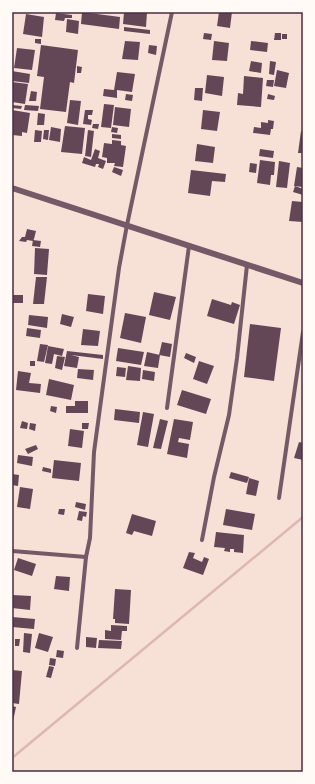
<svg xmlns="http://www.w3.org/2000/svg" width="315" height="784" viewBox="0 0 315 784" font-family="'Fira Sans',sans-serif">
<rect width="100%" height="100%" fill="#f7e1d7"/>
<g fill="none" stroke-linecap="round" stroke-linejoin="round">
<path stroke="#dcb8b0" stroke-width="2.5" d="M12 758 303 517"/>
</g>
<g fill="#644757">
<path d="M82 12 120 17 119 29 81 24Z"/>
<path d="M124 12H147L146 27 123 24Z"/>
<path d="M219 12H232L230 28 217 26Z"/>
<path d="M56 13 72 15V18H65L64 21 55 20Z"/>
<path d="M26 14 44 17 42 37 23 34Z"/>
<path d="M67 19 79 21 78 34 66 32Z"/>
<path d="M124 27 150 30V34L124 31Z"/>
<path d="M204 33 212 34 211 40 203 39Z"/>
<path d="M275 33H281V40H274Z"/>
<rect x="282" y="34" width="5" height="5"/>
<path d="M35 39H41V44L35 43Z"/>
<path d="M125 41 140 42 138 60 122 59Z"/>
<path d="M214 41 229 43 227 61 212 60Z"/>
<path d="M251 41 268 43 267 52 250 50Z"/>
<path d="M41 45 78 50 74 83 70 82 66 112 40 109 44 77 37 76Z"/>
<path d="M149 45 157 46 156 55 148 53Z"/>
<path d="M17 48 35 50 32 70 14 68Z"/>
<path d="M251 61 262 63 261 73 249 71Z"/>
<path d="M270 61 276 62 274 75 269 74Z"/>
<path d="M77 66 82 67 81 73H77Z"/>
<path d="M277 70 289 73 286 88 274 86Z"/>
<path d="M12 71 30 74 29 83 12 81Z"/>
<path d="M117 72 135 74 132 92 117 90V98L103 96 104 89 114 90Z"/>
<path d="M207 75 224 77 222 96 205 93Z"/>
<path d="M244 76 263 78 261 107 237 105 238 93 243 94Z"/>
<path d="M267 80H274L273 87 266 86Z"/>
<path d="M12 82 28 84 25 104 12 102Z"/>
<path d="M195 88H203L202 101 194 100Z"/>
<path d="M31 91 37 92 36 101H29Z"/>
<path d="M126 94 133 95 132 101 125 100Z"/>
<path d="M268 94 275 96 274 100 267 99Z"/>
<path d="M70 100 81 101 78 125 67 123Z"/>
<path d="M104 104 114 105 111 128 101 127Z"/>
<path d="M12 105 22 106 21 109 12 108Z"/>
<path d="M25 105 39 106 38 111 24 110Z"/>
<path d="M115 107 131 109 129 127 113 125Z"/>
<path d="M12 110 30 113 27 133 22 132V136L12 135Z"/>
<path d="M85 110H93L92 115H88V119L92 120 91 125 83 124Z"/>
<path d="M203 110 220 112 217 131 201 129Z"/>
<path d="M38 113 45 114 44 125H37Z"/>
<path d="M268 120 274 121 273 129H271L270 135 253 133 254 127 261 128V122L268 123Z"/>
<path d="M93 124H99L98 129 92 128Z"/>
<path d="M65 126 85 128 82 154 61 152Z"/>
<path d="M51 127 61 129 60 142 49 140Z"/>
<path d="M112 127 118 128 117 133 111 132Z"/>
<path d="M35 130 42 131 41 142H34Z"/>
<path d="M44 130H49L48 140 43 139Z"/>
<path d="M88 130 94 131 91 157 85 156Z"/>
<path d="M301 131 303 132V153H298Z"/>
<path d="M112 134 121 135V139L112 138Z"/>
<path d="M112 140 121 141V145L126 146 123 167 114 166 115 163H107V158L102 157 104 143 112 144Z"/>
<path d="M197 144 215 147 213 163 195 161Z"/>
<path d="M95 149 100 151 98 158 106 161 103 169 98 167 99 164H96L95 167 82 163 84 157 91 160Z"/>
<path d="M260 149 274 151 273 158 259 156Z"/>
<path d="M260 160 275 162 274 175H271L270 185 257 183Z"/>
<path d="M279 161 290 163 287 188 276 187Z"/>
<path d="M250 163 257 164 256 173 249 172Z"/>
<path d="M114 167 123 170 121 176 112 172Z"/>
<path d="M297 167 303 168V187L294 186Z"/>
<path d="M191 170 226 174 225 182 212 181 210 196 188 193Z"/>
<path d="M295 186 303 189V195L293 192Z"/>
<path d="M292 201 303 202V222L289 221Z"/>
<path d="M27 229 36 231 34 239 33 241 27 240 26 242 19 241 22 237H25Z"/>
<path d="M33 240 41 241 40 247 32 246Z"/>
<path d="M35 248 49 249 47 275 34 274Z"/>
<path d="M36 277H47L44 304H33Z"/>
<path d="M154 292 176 297 170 320 149 315Z"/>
<path d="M88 294 105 296 103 314 86 311Z"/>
<rect x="12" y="295" width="11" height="8"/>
<path d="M212 299 231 305 232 302 240 305 234 324 207 316Z"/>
<path d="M125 313 146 317 141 343 120 338Z"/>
<path d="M62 314 74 317 71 327 60 324Z"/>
<path d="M29 315 48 317 47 328 28 325Z"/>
<path d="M250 324 281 328 274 381 244 377Z"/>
<path d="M27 328 41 330 40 338 26 336Z"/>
<path d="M83 329 100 331 98 346 81 345Z"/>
<path d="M162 342 172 344 170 357 159 355Z"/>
<path d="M40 344 48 345 44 362 37 361Z"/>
<path d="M48 346 64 349 62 356 54 354 52 364 45 363Z"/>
<path d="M118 348 144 352 141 365 116 361Z"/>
<path d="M67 351 103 355V359L71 355 79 357 77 368 64 366Z"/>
<path d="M147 352 160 355 158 368 144 366Z"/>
<path d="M186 353 196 357 194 363 184 358Z"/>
<path d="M57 356 65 357 62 370 55 368Z"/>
<rect x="30" y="361" width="5" height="5"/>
<path d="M199 361 214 366 207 384 193 379Z"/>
<path d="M128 366 141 368 140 381 126 380Z"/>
<path d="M117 367 126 368 125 377 116 376Z"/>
<path d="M78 369 94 370 93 380 77 378Z"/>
<path d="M143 370 155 372 154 381 142 379Z"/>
<path d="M18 371 31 373 29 383 41 384 40 393 16 390Z"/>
<path d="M49 379 74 385 71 400 46 395Z"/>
<path d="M182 390 211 399 206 414 177 405Z"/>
<path d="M75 401H88V413H66V406H75Z"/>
<path d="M51 406 57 407 56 413 50 411Z"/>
<path d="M115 409 140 412 139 423 114 420Z"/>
<path d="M143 412 154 414 148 447 137 445Z"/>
<path d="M160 419 168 421 161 449 153 448Z"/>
<path d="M174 419 193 422 190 440 179 438 178 442 189 444 187 458 167 454Z"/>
<path d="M22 421 28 423 27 429 20 428Z"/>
<path d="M30 423 36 424 35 431 29 429Z"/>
<path d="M82 423H89L88 429H82Z"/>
<path d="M70 429 84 431 82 448 68 446Z"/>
<path d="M299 442 303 443V460L294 458Z"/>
<path d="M36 445 38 449 28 454 25 449Z"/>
<path d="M18 455 33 457 32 466 17 463Z"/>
<path d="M54 460 81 463 79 481 52 478Z"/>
<path d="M43 467 51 469V473L42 471Z"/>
<path d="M231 472 249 477 247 483 229 478Z"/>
<path d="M12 474 19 475 18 486 12 485Z"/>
<path d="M249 478 259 481 256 496 246 494Z"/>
<path d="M20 487 33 489 30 509 17 507Z"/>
<path d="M76 502 86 504 85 510 75 507Z"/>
<path d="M59 509H65L64 515 58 514Z"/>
<path d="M226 509 255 514 252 530 223 525Z"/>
<path d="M79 511 87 512 86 517 83 516 82 521 77 520Z"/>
<path d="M132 514 156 521 152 536 134 531 132 535 126 533Z"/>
<path d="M216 532 244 535 243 553 234 552V549H230V552L224 551 225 548 214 547Z"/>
<path d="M189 552 195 553 193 558 202 562 204 557 209 559 203 575 183 568Z"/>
<path d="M18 558 36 564 32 576 14 570Z"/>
<path d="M56 576 70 577 69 591 54 589Z"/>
<path d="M115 589 131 590 129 624 115 623V619H113Z"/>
<path d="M13 595 31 596 30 610 12 608Z"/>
<path d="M12 617 35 619 34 629 12 627Z"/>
<path d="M111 625 127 626V631H122L121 640 105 639V630L111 631Z"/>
<path d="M24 633 32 634 30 653 23 652Z"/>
<path d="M39 633 53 637 48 652 35 648Z"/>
<path d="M86 637 97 638 96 648 86 647Z"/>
<path d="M15 639H20L19 646H15Z"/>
<path d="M99 640 122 641 121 649 98 648Z"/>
<path d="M57 650 64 651 63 658 56 657Z"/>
<path d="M50 658 56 659 55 666 49 665Z"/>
<path d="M49 666 54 667 51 678 46 677Z"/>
<path d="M12 670 22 671 19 704 12 703Z"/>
<path d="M12 706 16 707 13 721H12Z"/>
</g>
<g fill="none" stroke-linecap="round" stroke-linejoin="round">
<g stroke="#755966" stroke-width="4">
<path d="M167 408 189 246"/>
<path d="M279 498 303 332"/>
<path d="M202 540 214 477 229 415 237 358 247 265"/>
<path d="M12 551 86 557 90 538 94 452 119 268 127 225 172 12"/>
<path d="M77 648 86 557"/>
</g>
<path stroke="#755966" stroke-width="6" d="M12 188 303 283"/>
</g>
<rect width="315" height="784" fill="none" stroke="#fffaf5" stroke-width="26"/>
<rect x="13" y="13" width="289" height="758" fill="none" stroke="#4a2c40" stroke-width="1.5"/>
</svg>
